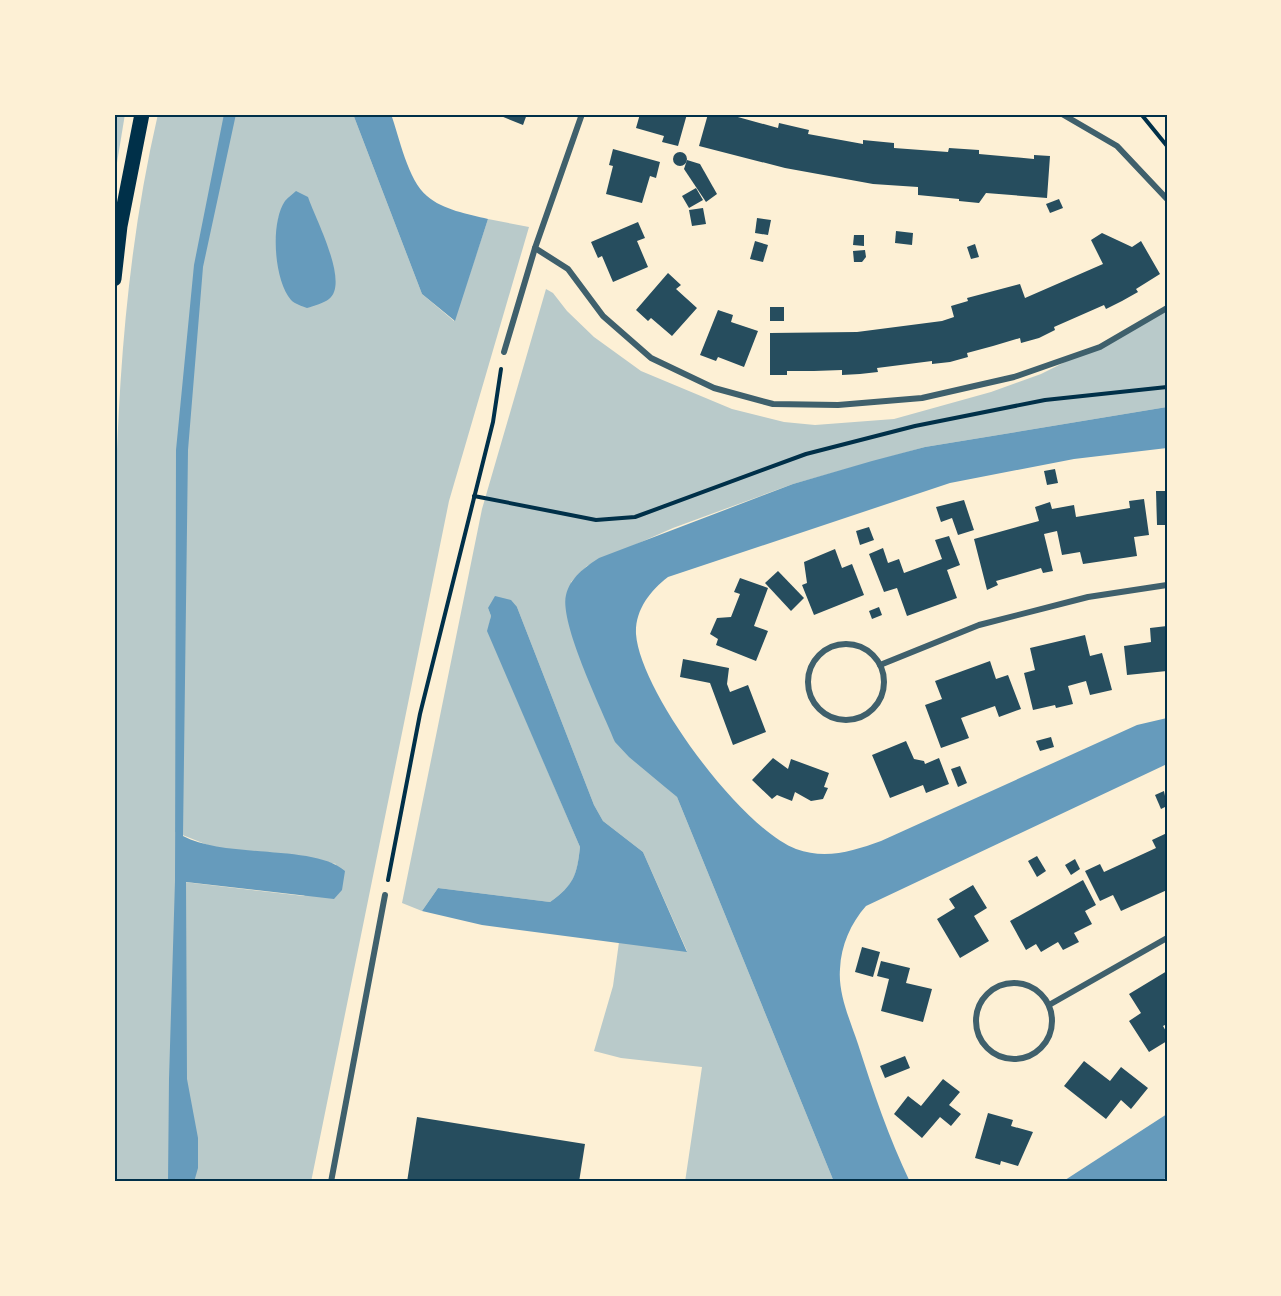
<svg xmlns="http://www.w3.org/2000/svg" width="1281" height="1296" viewBox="0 0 1281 1296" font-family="Barlow,sans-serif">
<rect width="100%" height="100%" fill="#fdf0d5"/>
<g fill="#b9caca" fill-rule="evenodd">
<path d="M114 114H125L114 181Z"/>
<path d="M158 114H353L422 294 454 321 488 219 529 227 449 501 311 1182H114C114 1017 114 852 114 687 114 493 114 304 158 114ZM307 197 321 234 277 262 278 218ZM175 832 215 848 287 854 336 864 304 896 176 881Z"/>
<path d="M546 289 553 293 567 311 594 337 641 371 732 409 784 422 815 425 894 419 991 392 1041 374 1167 311V407L925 447 793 484 673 528 587 566 571 582 668 789 677 797 834 1182H685L702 1067 621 1058 594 1051 613 986 619 942 687 951 643 852 603 821 594 805 517 607 488 608 491 616 488 631 580 847C577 876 574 885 550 902L438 888 422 911 402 903 482 509Z"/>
</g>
<g fill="#669bbc">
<path d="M224 114H236L203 267 188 450 183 836C227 859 314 844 345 871L342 890 334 899 186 882 187 1079 198 1138V1168L194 1182H168L169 1079 175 881 176 450 194 265Z"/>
<path d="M353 114H391C399 136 408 181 427 196 443 210 468 214 488 219L455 321 422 294Z"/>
<path d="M296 191 308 197C315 218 350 283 329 299 324 303 314 306 307 308 302 306 295 304 291 300 274 280 270 223 285 201 288 197 293 194 296 191Z"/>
<path d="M1167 407V448L1074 459 950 483 668 577C650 591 635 610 636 634 640 692 742 829 796 849 826 860 853 851 881 841L1137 725 1167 718V764L866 906C851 923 841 945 840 969 838 994 850 1020 858 1044 873 1091 889 1138 910 1182H834L677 797 629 757 615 742C603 712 559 623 566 595 570 578 585 567 599 558L793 484 872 461 925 447Z"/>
<path d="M495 596 511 600 517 607 594 805 603 821 643 852 687 952 482 925 422 911 438 888 550 902C574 885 577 875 580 847L487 631 491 616 488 608Z"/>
<path d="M1167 1114V1177L1160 1182H1062Z"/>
</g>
<g fill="#264d5e">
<path d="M496 114H527L523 125Z"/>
<path d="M640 114H687L678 146 662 142 664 136 636 128Z"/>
<path d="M708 114H727L778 128 779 123 809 130 808 134 863 144V140L894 143V148L948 152 949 148 979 150V154L1034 159V155L1050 156 1047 198 986 193 979 203 959 201V199L918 195V187L873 184 785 168 699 146Z"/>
<path d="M613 149 660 162 656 178 650 176 642 203 606 194 613 166 609 165Z"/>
<circle cx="680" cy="159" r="7"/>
<path d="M687 160 700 164 717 194 706 202 684 169Z"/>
<path d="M696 188 703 200 689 208 682 196Z"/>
<path d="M1059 199 1063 208 1050 213 1046 204Z"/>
<path d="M703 208 706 224 692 226 689 210Z"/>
<path d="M757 218 771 220 768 235 755 233Z"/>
<path d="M638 222 645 238 637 241 648 267 613 282 602 256 598 258 591 242Z"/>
<path d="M896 231 913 233 912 245 895 243Z"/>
<path d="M1102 233 1132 247 1141 241 1160 274 1136 289 1138 292 1122 301 1106 309 1104 305 1054 327 1055 330 1039 338 1021 343 1020 338 993 346 967 353 968 357 950 362 932 364V361L877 368 878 372 860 374 842 375V370L814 371H787V375H770V333L857 332 942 321 954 317 951 306 968 301 967 298 1020 284 1025 298 1103 264 1091 240Z"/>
<path d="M854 235H864V246L853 245Z"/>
<path d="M755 241 768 245 763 262 750 259Z"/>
<path d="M975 244 979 257 971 259 967 247Z"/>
<path d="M865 250 866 257 862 262H854L853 251Z"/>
<path d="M668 273 681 285 676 289 697 308 672 336 651 318 648 321 636 310Z"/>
<rect x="770" y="307" width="14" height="14"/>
<path d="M718 310 733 315 731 322 758 331 744 367 718 357 716 361 700 355Z"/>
<path d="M1055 469 1058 483 1047 485 1044 471Z"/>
<path d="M1156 491H1167V525H1157Z"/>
<path d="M1144 499 1149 535 1134 537 1137 556 1083 564 1080 552 1062 555 1057 531 1044 534 1053 571 1043 573 1041 568 996 581 998 585 987 590 974 539 1039 521 1035 507 1050 502 1052 509 1074 505 1076 517 1130 508 1129 501Z"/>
<path d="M964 500 974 530 958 535 952 518 941 522 936 507Z"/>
<path d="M869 527 874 540 860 545 856 531Z"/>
<path d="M949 536 960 565 947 570 957 598 907 616 897 588 884 592 869 554 883 548 888 563 899 559 904 573 942 559 935 540Z"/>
<path d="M835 549 842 568 852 564 864 595 814 615 802 585 807 583 804 562Z"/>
<path d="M778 571 804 598 791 611 765 583Z"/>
<path d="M740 578 768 588 754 626 768 631 756 661 716 645 718 639 710 634 717 618 731 617 740 594 734 592Z"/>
<path d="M879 607 882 615 872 619 869 611Z"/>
<path d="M1167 626V671L1127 675 1124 646 1151 642 1150 628Z"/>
<path d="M1085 635 1090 656 1102 653 1112 690 1090 695 1086 681 1068 686 1073 704 1056 708 1055 705 1033 710 1024 673 1035 670 1030 648Z"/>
<path d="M683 659 729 668 727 684 730 692 748 685 766 732 733 745 710 683 680 677Z"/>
<path d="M990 661 996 679 1008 675 1021 709 999 717 995 706 961 718 969 738 941 748 925 705 942 699 935 681Z"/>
<path d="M1051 737 1054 747 1040 751 1036 741Z"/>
<path d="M906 741 914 759 924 761 925 764 939 758 949 784 926 793 923 785 890 798 872 755Z"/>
<path d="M773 758 788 769 791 759 829 773 824 787 828 788 823 799 811 801 795 792 792 801 777 795 772 799 752 780Z"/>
<path d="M960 766 967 783 958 787 951 769Z"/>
<path d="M1164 791 1167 806 1161 809 1155 795Z"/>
<path d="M1167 833V890L1121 911 1113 895 1100 901 1085 871 1100 864 1104 872 1156 848 1152 840Z"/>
<path d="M1037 856 1046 871 1037 877 1028 861Z"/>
<path d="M1075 859 1080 869 1071 875 1065 865Z"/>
<path d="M1083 880 1096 905 1085 911 1092 924 1074 933 1079 942 1063 950 1058 942 1041 952 1036 944 1026 950 1010 921Z"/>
<path d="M973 885 987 908 974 916 989 941 960 958 937 919 955 908 949 899Z"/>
<path d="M862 947 880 952 873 977 855 972Z"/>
<path d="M881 961 910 968 906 983 932 989 923 1022 881 1011 889 979 877 976Z"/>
<path d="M1167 971V1024L1163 1026 1167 1033V1041L1149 1052 1129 1021 1141 1013 1129 994Z"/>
<path d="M905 1056 910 1068 885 1078 880 1066Z"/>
<path d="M1084 1061 1110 1081 1121 1067 1148 1088 1131 1109 1121 1100 1106 1119 1064 1086Z"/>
<path d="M943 1079 960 1092 949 1105 961 1114 951 1126 940 1117 922 1138 894 1114 908 1096 921 1106Z"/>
<path d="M988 1113 1013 1120 1011 1126 1033 1132 1018 1166 1001 1161 1000 1165 975 1158Z"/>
<path d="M417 1117 585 1144 579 1182H407Z"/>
</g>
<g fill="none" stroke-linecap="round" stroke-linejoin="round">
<g stroke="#003049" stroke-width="4">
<path d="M1141 114 1167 146"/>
<path d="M474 496 596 520 635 517 806 454 915 426 1045 400 1167 387"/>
<path d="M388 880 420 714 493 422 501 369"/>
</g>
<g stroke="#3f606c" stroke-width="6">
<path d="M1062 114 1117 146 1167 199"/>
<path d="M535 248 568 269 603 316 651 358 714 388 773 404 838 405 922 398 1014 377 1100 347 1167 308"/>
<path d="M504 352 535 248 582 114"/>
<circle cx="846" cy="682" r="38"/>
<path d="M880 665 979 625 1088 597 1167 585"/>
<circle cx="1014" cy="1021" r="38"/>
<path d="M1049 1005 1167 938"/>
<path d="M331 1182 385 895"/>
</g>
<path stroke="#003049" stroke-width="15" d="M114 279 120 226 142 114"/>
</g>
<rect width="1281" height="1296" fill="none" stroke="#fdf0d5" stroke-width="231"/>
<rect x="116" y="116" width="1050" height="1064" fill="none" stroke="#003049" stroke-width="2"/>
</svg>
